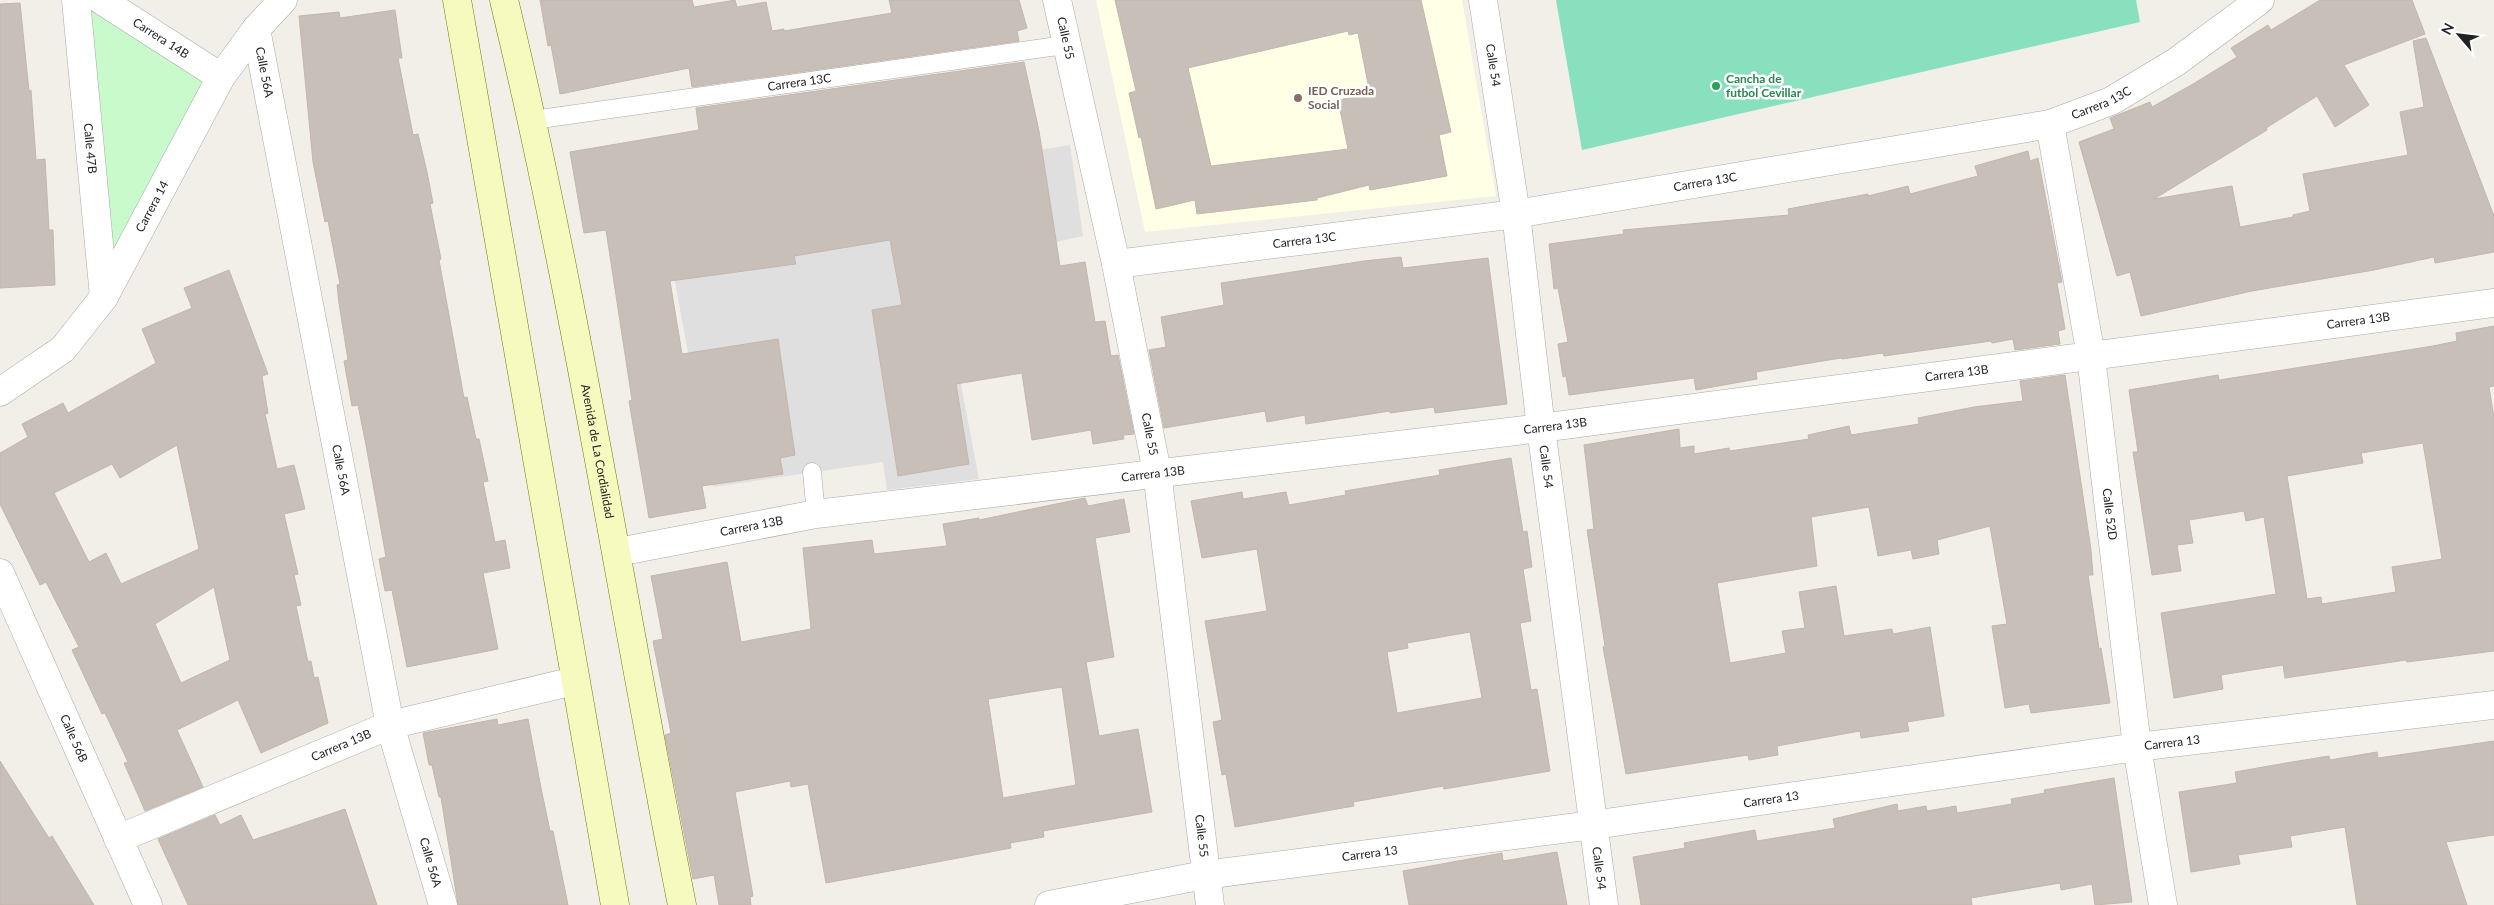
<svg xmlns="http://www.w3.org/2000/svg" width="2494" height="905" viewBox="0 0 2494 905" font-family="Lato,sans-serif">
<rect width="100%" height="100%" fill="#f2efe9"/>
<path fill="#e0dfdf" d="M1070 145 1083 236 939 268 979 479 887 490 883 462 713 487 662 212Z"/>
<path fill="#ffffe5" d="M1096 0H1462L1496 196 1145 232Z"/>
<path fill="#c8facc" d="M86 0 208 77 105 272Z"/>
<path fill="#88e0be" d="M1556 0H2136L2140 22 1582 150Z"/>
<g fill="#c7bfb8" stroke="#c4b6ab" fill-rule="evenodd">
<path d="M540 0H692L694 7 735 0 737 7 766 2 772 31 784 29V31L892 13 889 0H1019L1027 28 1017 31 1019 41 692 87 689 68 560 94 551 45 548 46Z"/>
<path d="M1115 0H1421L1451 132 1439 135 1447 176 1370 190 1369 185 1317 198V200L1197 214 1195 200 1156 209 1141 137 1139 138 1129 93 1136 91ZM1348 31 1349 35 1358 33 1370 94 1338 100 1348 149 1211 166 1188 68Z"/>
<path d="M2320 0H2412L2425 34 2344 65 2369 105 2335 127 2317 96 2266 128 2267 130 2154 199 2232 186 2240 227 2293 217V215L2310 211 2303 174 2408 155 2400 112 2424 107 2413 41 2426 38 2494 216V252L2435 263 2434 257 2374 270 2252 291 2141 316 2130 272 2117 276 2079 142 2114 129 2110 118 2150 102 2152 107 2193 84 2237 57 2231 48 2268 25 2271 30Z"/>
<path d="M20 3 29 91 31 90 36 160 45 159 49 230H53L55 285 0 288V4Z"/>
<path d="M395 10 402 58H398L413 135 418 134 427 172 433 203 430 204 441 259 439 260 464 398 467 397 476 439H479L488 481 483 482 495 542 505 540 510 568 483 573 498 649 407 667 392 590 385 591 379 559 386 557 366 445 358 405 352 406 344 361 348 360 339 303 337 285 340 284 328 221 325 222 313 162 299 16 339 12 340 18Z"/>
<path d="M1024 62 1039 131 1060 266 1085 262 1095 322 1105 321 1111 356 1118 355 1134 434 1123 435 1124 439 1093 444 1091 430 1032 440 1022 373 956 384 969 464 898 476 872 310 902 305 890 240 794 256 796 264 670 281 682 354 778 339 795 455 780 458 783 474 702 486 706 508 649 518 629 401 632 400 606 230 584 233 570 152 699 130 696 108Z"/>
<path d="M2028 151 2030 161 2038 158 2062 282 2057 283 2065 329 2058 331 2060 344 2015 350 2013 339 1992 343 1991 341 1884 356 1883 353 1842 359 1841 358 1756 372 1757 379 1696 390 1694 378 1569 395 1566 376 1563 377 1558 344 1568 342 1558 288 1554 289 1549 244 1624 234 1623 230 1789 215 1788 209 1868 194V196L1908 186 1910 194 1978 176 1975 166Z"/>
<path d="M1401 257 1403 268 1488 258 1507 404 1435 413 1434 407 1390 413V411L1306 424 1305 415 1267 422 1265 411 1164 428 1149 350 1166 347 1161 317 1224 305 1221 283 1364 261Z"/>
<path d="M229 270 268 374 262 376 268 413 265 414 277 469 294 465 305 509 284 514 298 574 294 575 301 605 296 606 308 662 311 661 314 678 318 677 328 723 261 753 238 700 177 730 203 787 145 811 124 763 128 762 105 713 102 714 72 650 79 647 46 582 40 585 0 504V453L28 437 22 424 63 403 68 413 156 363 142 329 192 308 184 288ZM177 445 199 549 121 584 106 553 89 562 54 493 112 464 120 478ZM214 587 230 660 181 683 155 624Z"/>
<path d="M2494 326V386L2489 387 2494 418V651L2407 662 2406 660 2285 678 2283 665 2221 675 2223 689 2174 698 2161 613 2276 594 2264 517 2246 521 2244 511 2189 520 2193 543 2177 545 2181 571 2152 575 2133 452H2138L2129 390 2218 375 2219 380 2258 374 2433 346 2457 341 2456 333ZM2423 443 2442 559 2392 567 2396 592 2322 604 2321 597 2307 599 2287 476 2363 463 2361 453Z"/>
<path d="M2065 375 2091 550 2093 575H2088L2099 649 2101 648 2110 703 2031 713 2029 704 2005 708 1992 626 2007 624 1990 526 1937 540 1939 554 1913 559 1911 550 1878 556 1869 507 1811 517 1817 566 1717 583 1730 663 1786 653 1782 631 1805 628 1799 592 1836 586 1844 636 1892 629 1893 634 1930 627 1944 716 1907 722 1909 731 1861 738 1860 731 1777 746 1778 755 1749 760 1748 755 1626 774 1603 647 1605 646 1587 530 1594 529 1584 445 1679 429 1680 448 1694 446V454L1729 448 1730 451 1809 439 1808 435 1849 426 1851 435 1919 424 1918 418 1974 407 2023 401 2020 381Z"/>
<path d="M1511 458 1523 532 1527 531 1532 567 1523 569 1531 621 1520 623 1531 690 1537 689 1550 771 1444 789 1443 786 1353 802 1354 806 1235 827 1226 774 1222 775 1213 722 1222 720 1205 621 1267 611 1257 549 1202 558 1191 501 1242 492 1243 499 1286 492 1289 505 1346 495 1345 491 1440 475 1439 470ZM1470 632 1482 698 1397 713 1387 652 1408 648 1407 643Z"/>
<path d="M1085 498 1088 506 1124 499 1130 532 1095 538 1114 657 1086 662 1099 736 1138 729 1152 812 1043 831 1044 837 1010 843 1011 848 826 883 808 784 791 787 790 781 735 792 753 896 750 897 751 905H719L714 875 693 879 665 735 671 733 653 641 663 639 651 576 727 562 741 642 811 629 803 548 872 540 874 554 947 546 943 524 979 518V520ZM1062 687 1076 785 1003 798 988 699Z"/>
<path d="M497 719 498 725 528 719 541 788 550 831H553L568 905H458L441 797H439L432 765H429L423 733Z"/>
<path d="M2494 741V835L2446 842 2467 905H2357L2345 827 2290 836 2292 847 2238 855 2240 864 2191 872 2179 792 2237 783 2235 772 2286 763 2329 756 2330 760 2377 752 2378 758Z"/>
<path d="M0 761 49 838 52 836 94 905H0Z"/>
<path d="M2114 778 2132 902 2095 905 2092 884 2061 890 2060 883 1971 898 1972 905H1641L1633 857 1685 848 1684 843 1755 830 1757 841 1835 828 1833 819 1897 804 1898 811 1926 806 1927 811 1956 806 1957 813 2012 804 2011 799 2045 793 2044 790Z"/>
<path d="M345 809 377 905H188L158 839 215 815 220 825 241 815 253 840Z"/>
<path d="M1557 852 1567 905H1409L1403 871 1502 853 1503 861Z"/>
</g>
<g fill="none" stroke-linecap="round" stroke-linejoin="round">
<defs>
<g id="service">
<path id="s1" d="M533 120 1065 45"/>
<path d="M812 472 816 514"/>
</g>
<g id="minor">
<path id="s2" d="M76 0 104 297"/>
<path id="s3" d="M101 0 221 77"/>
<path id="s4" d="M1057 0 1116 264 1157 472 1210 905"/>
<path id="s5" d="M1483 0 1516 214 1541 428 1604 905"/>
<path id="s6" d="M256 29 390 725 443 905"/>
<path id="s7" d="M2050 124 2091 356 2137 747 2163 905"/>
<path id="s8" d="M1116 264 1516 214 2050 124 2111 101 2176 62 2260 0"/>
<path id="s9" d="M618 552 816 514 1541 428 2494 303"/>
<path id="s10" d="M0 573 148 905"/>
<path id="s11" d="M118 839 390 725 574 681"/>
<path id="s12" d="M1049 905 1204 875 1593 825 2137 747 2494 705"/>
</g>
<g id="tertiary">
<path id="s13" d="M0 392 63 349 104 297 221 77 256 29 283 0"/>
</g>
<g id="secondary">
<path d="M457 0 615 905"/>
<path id="s14" d="M504 0C576 299 622 604 682 905"/>
</g>
</defs>
<use href="#service" stroke="#a9a9a9" stroke-width="19"/>
<use href="#minor" stroke="#a9a9a9" stroke-width="29"/>
<use href="#tertiary" stroke="#a9a9a9" stroke-width="29"/>
<use href="#secondary" stroke="#707d05" stroke-width="29"/>
<use href="#service" stroke="#fff" stroke-width="18"/>
<use href="#minor" stroke="#fff" stroke-width="28"/>
<use href="#tertiary" stroke="#fff" stroke-width="28"/>
<use href="#secondary" stroke="#f7fabf" stroke-width="28"/>
</g>
<circle fill="#2e9e5b" stroke="#fff" stroke-width="2" cx="1716" cy="86" r="5"/>
<circle fill="#8d6e63" stroke="#fff" stroke-width="2" cx="1298" cy="98" r="5"/>
<g text-anchor="middle" stroke-width="5" stroke-linejoin="round" paint-order="stroke">
<g font-size="12" fill="#222" stroke="#fff">
<text dy="4" stroke="none"><textPath href="#s3" startOffset="71">Carrera 14B</textPath></text>
<text dy="4" stroke="none"><textPath href="#s4" startOffset="39">Calle 55</textPath></text>
<text dy="4" stroke="none"><textPath href="#s5" startOffset="66">Calle 54</textPath></text>
<text dy="4" stroke="none"><textPath href="#s6" startOffset="44">Calle 56A</textPath></text>
<text dy="4" stroke="none"><textPath href="#s1" startOffset="269">Carrera 13C</textPath></text>
<text dy="4" stroke="none"><textPath href="#s8" startOffset="1000">Carrera 13C</textPath></text>
<text dy="4" stroke="none"><textPath href="#s2" startOffset="149">Calle 47B</textPath></text>
<text dy="4" stroke="none"><textPath href="#s8" startOffset="595">Carrera 13C</textPath></text>
<text dy="4" stroke="none"><textPath href="#s13" startOffset="245">Carrera 14</textPath></text>
<text dy="4" stroke="none"><textPath href="#s8" startOffset="190">Carrera 13C</textPath></text>
<text dy="4" stroke="none"><textPath href="#s9" startOffset="1756">Carrera 13B</textPath></text>
<text dy="4" stroke="none"><textPath href="#s9" startOffset="1351">Carrera 13B</textPath></text>
<text dy="4" stroke="none"><textPath href="#s9" startOffset="946">Carrera 13B</textPath></text>
<text dy="4" stroke="none"><textPath href="#s4" startOffset="444">Calle 55</textPath></text>
<text dy="4" stroke="none"><textPath href="#s14" startOffset="461">Avenida de La Cordialidad</textPath></text>
<text dy="4" stroke="none"><textPath href="#s5" startOffset="471">Calle 54</textPath></text>
<text dy="4" stroke="none"><textPath href="#s6" startOffset="449">Calle 56A</textPath></text>
<text dy="4" stroke="none"><textPath href="#s9" startOffset="541">Carrera 13B</textPath></text>
<text dy="4" stroke="none"><textPath href="#s7" startOffset="395">Calle 52D</textPath></text>
<text dy="4" stroke="none"><textPath href="#s9" startOffset="136">Carrera 13B</textPath></text>
<text dy="4" stroke="none"><textPath href="#s10" startOffset="181">Calle 56B</textPath></text>
<text dy="4" stroke="none"><textPath href="#s12" startOffset="1135">Carrera 13</textPath></text>
<text dy="4" stroke="none"><textPath href="#s11" startOffset="242">Carrera 13B</textPath></text>
<text dy="4" stroke="none"><textPath href="#s12" startOffset="730">Carrera 13</textPath></text>
<text dy="4" stroke="none"><textPath href="#s4" startOffset="849">Calle 55</textPath></text>
<text dy="4" stroke="none"><textPath href="#s12" startOffset="325">Carrera 13</textPath></text>
<text dy="4" stroke="none"><textPath href="#s6" startOffset="852">Calle 56A</textPath></text>
<text dy="4" stroke="none"><textPath href="#s5" startOffset="876">Calle 54</textPath></text>
</g>
<g font-size="12" font-weight="bold" fill="#27864d" stroke="#fff" text-anchor="start">
<text x="1726" y="83">Cancha de<tspan x="1726" dy="14">futbol Cevillar</tspan></text>
</g>
<g font-size="12" font-weight="bold" fill="#785e54" stroke="#fff" text-anchor="start">
<text x="1308" y="95">IED Cruzada<tspan x="1308" dy="14">Social</tspan></text>
</g>
</g>
<g transform="translate(2459 35) rotate(298)" stroke="#ffffff" stroke-width="4" paint-order="stroke">
<path d="M0-4L9 19L0 12L-9 19Z" fill="#222222"/>
<text y="-8" font-size="14" font-weight="bold" text-anchor="middle" fill="#222222">N</text>
</g>
</svg>
